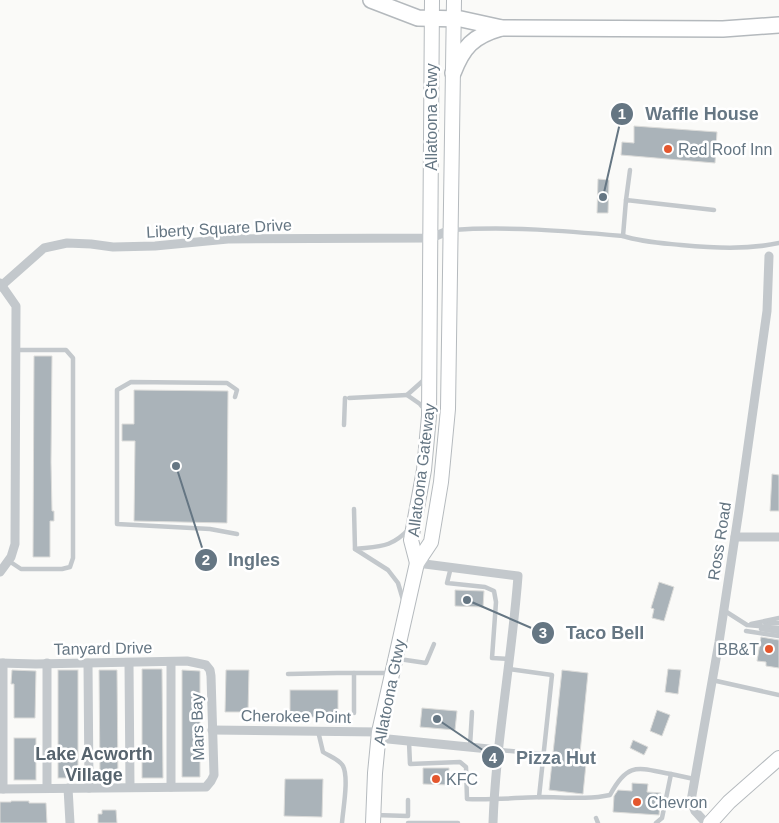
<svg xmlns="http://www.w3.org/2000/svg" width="779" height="823" viewBox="0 0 779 823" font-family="Arial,sans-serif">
<rect width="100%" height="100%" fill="#fafaf8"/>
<g fill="#aab3b9" stroke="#dcdcda">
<path d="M634 126 717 132 715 163 621 155 622 142 634 143Z"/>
<path d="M598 179 609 180 608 213H597Z"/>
<path d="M34 356H52L51 462 52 511H54V521H50V557H33Z"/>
<path d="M134 390 228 391 227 523 134 521 135 441H122V424H134Z"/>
<path d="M772 474 779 475V511H770Z"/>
<path d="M659 582 674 587 664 621 652 618 654 609 651 608Z"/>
<path d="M455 590 484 591 483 607 455 606Z"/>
<path d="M761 637 779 640V668L766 666V662L757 661Z"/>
<path d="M142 669H162L163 778H142Z"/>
<path d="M668 669 681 670 678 694 665 692Z"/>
<path d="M12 670 36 671 35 718H14V684H11Z"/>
<rect x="58" y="670" width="20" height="108"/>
<path d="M99 670H117L118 778H100Z"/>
<path d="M182 670 200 671V777H182Z"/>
<path d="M226 670H249L248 712H225Z"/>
<path d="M562 670 588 673 580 753 587 754 583 794 549 790Z"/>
<rect x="290" y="690" width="48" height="27"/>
<path d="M422 708 457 711 455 730 420 727Z"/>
<path d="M657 710 670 715 662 736 650 731Z"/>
<rect x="14" y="738" width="22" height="42"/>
<path d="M633 740 648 747 644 755 630 748Z"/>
<path d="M423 768H449V785L423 784Z"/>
<path d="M285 779H323L322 817 284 816Z"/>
<path d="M632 783 648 784 647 792 661 793 659 815 613 812 614 796 618 790 632 791Z"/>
<path d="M11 801H29V803H46L47 823H0V802H11Z"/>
<path d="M102 810H116L117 823H98V814H102Z"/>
</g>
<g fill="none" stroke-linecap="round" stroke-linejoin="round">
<defs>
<g id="primary">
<path d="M417 563 411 540 424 470 429 416 432 0"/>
<path d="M373 823 375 773 379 732 417 563 431 542 441 482 448 409 454 0"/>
<path d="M710 823 729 802 779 758"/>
</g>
<g id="motorway">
<path d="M371 0 418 18 461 19 502 28 723 29 779 25"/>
<path d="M453 73C463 47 473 36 501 28"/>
</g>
</defs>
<use href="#primary" stroke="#b5babe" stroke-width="16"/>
<use href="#motorway" stroke="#b4b9bd" stroke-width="18"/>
<g stroke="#c3c8cc" stroke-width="4.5">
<path d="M626 200 630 170"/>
<path d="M452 230C509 226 566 231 623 236L626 200 714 210"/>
<path d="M623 236C642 242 661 243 681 245 713 248 747 250 779 243"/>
<path d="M235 397 237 390 227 383 131 382 117 390V524L210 529 237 534"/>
<path d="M349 398 407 395"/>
<path d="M425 410 420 404 407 395 425 379"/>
<path d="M344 425 345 398"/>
<path d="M354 509 355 549"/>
<path d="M9 561 21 569H62L70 567 73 558V358L66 350H16"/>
<path d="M451 567 447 583 485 587 494 591 496 602 492 658 510 659"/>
<path d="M404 603 398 583 388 570 355 549C381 546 391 548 410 528"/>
<path d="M725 611 747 625 779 628"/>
<path d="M765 623H779"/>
<path d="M751 624 779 618"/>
<path d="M761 629 779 632"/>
<path d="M746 631 779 636"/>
<path d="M399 659 426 663 434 644"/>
<path d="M509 669 552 675 539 797"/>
<path d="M288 674 337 673H390"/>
<path d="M712 680 779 695"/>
<path d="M354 713V673"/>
<path d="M318 731 323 752C329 756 339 759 343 766 349 778 343 809 342 823"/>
<path d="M409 742 410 764 460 762 466 767 467 799C491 800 516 798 540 797 564 797 587 800 610 795 628 761 638 768 671 774"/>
<path d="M470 746 472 712"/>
<path d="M499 750 543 754"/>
<path d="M375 815 408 816V800"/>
<path d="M596 818 598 823"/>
<path d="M408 823H458"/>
<path d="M656 823 662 818 671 774 694 779"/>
</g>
<g stroke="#c3c8cc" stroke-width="9">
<path d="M0 283 16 306 15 544 11 557 0 572"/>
<path d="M0 287 44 248 67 243 91 244 113 247 155 246 228 239 431 238 450 230"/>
<path d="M735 537H779"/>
<path d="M417 563 518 576C512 658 496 740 493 823"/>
<path d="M171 662V787"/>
<path d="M0 663 36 664 187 661 206 665 210 670 211 676 214 775 211 781 206 787 0 789"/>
<path d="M3 663V789"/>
<path d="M88 663 89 788"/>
<path d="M129 663 130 787"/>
<path d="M212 730 379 732"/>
<path d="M378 738 499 750"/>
<path d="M47 788V663"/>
<path d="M68 788 70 823"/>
<path d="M706 823 695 811 691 801 719 642 739 510 767 311 769 256"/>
</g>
<use href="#primary" stroke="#fff" stroke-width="14"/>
<use href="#motorway" stroke="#fff" stroke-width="15"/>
</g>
<g fill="#e4572e" stroke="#fff" stroke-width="2">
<circle cx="668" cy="149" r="5"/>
<circle cx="769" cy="649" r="5"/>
<circle cx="436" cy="779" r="5"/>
<circle cx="637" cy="802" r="5"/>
</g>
<g text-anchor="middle" stroke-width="5" stroke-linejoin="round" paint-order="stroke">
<g font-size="16" fill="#657683" stroke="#fff">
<text transform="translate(431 117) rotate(-90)" y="6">Allatoona Gtwy</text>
<text transform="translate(219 228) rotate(-3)" y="6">Liberty Square Drive</text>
<text transform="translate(421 470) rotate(-83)" y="6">Allatoona Gateway</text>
<text transform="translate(719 541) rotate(-81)" y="6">Ross Road</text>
<text transform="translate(103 648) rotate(-1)" y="6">Tanyard Drive</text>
<text transform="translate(389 692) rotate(-79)" y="6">Allatoona Gtwy</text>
<text transform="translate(296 716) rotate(1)" y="6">Cherokee Point</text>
<text transform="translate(197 727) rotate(-92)" y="6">Mars Bay</text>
</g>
<g font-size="16" fill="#657683" stroke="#fff" text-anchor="start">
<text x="678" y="155">Red Roof Inn</text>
<text x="759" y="655" text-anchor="end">BB&amp;T</text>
<text x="446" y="785">KFC</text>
<text x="647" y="808">Chevron</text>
</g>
<g font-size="18" font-weight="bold" fill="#57646e" stroke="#fff">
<text x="94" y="760">Lake Acworth<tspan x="94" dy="21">Village</tspan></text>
</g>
</g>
<path fill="none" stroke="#657683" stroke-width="2" d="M603 197L622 114M176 466L206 560M467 600L543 633M437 719L493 757"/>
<g fill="#657683" stroke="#fff" stroke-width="2">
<circle cx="603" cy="197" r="5"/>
<circle cx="176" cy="466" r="5"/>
<circle cx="467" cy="600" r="5"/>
<circle cx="437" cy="719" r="5"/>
<circle cx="622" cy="114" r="12"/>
<circle cx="206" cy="560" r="12"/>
<circle cx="543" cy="633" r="12"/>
<circle cx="493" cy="757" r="12"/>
</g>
<g font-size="15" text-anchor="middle" font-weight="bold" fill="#fff">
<text x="622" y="119">1</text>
<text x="206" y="565">2</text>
<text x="543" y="638">3</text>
<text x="493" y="763">4</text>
</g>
<g font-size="18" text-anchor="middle" font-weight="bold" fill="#657683" stroke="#fff" stroke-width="5" stroke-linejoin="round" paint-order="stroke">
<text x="702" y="120">Waffle House</text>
<text x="254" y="566">Ingles</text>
<text x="605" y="639">Taco Bell</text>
<text x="556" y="764">Pizza Hut</text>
</g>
</svg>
